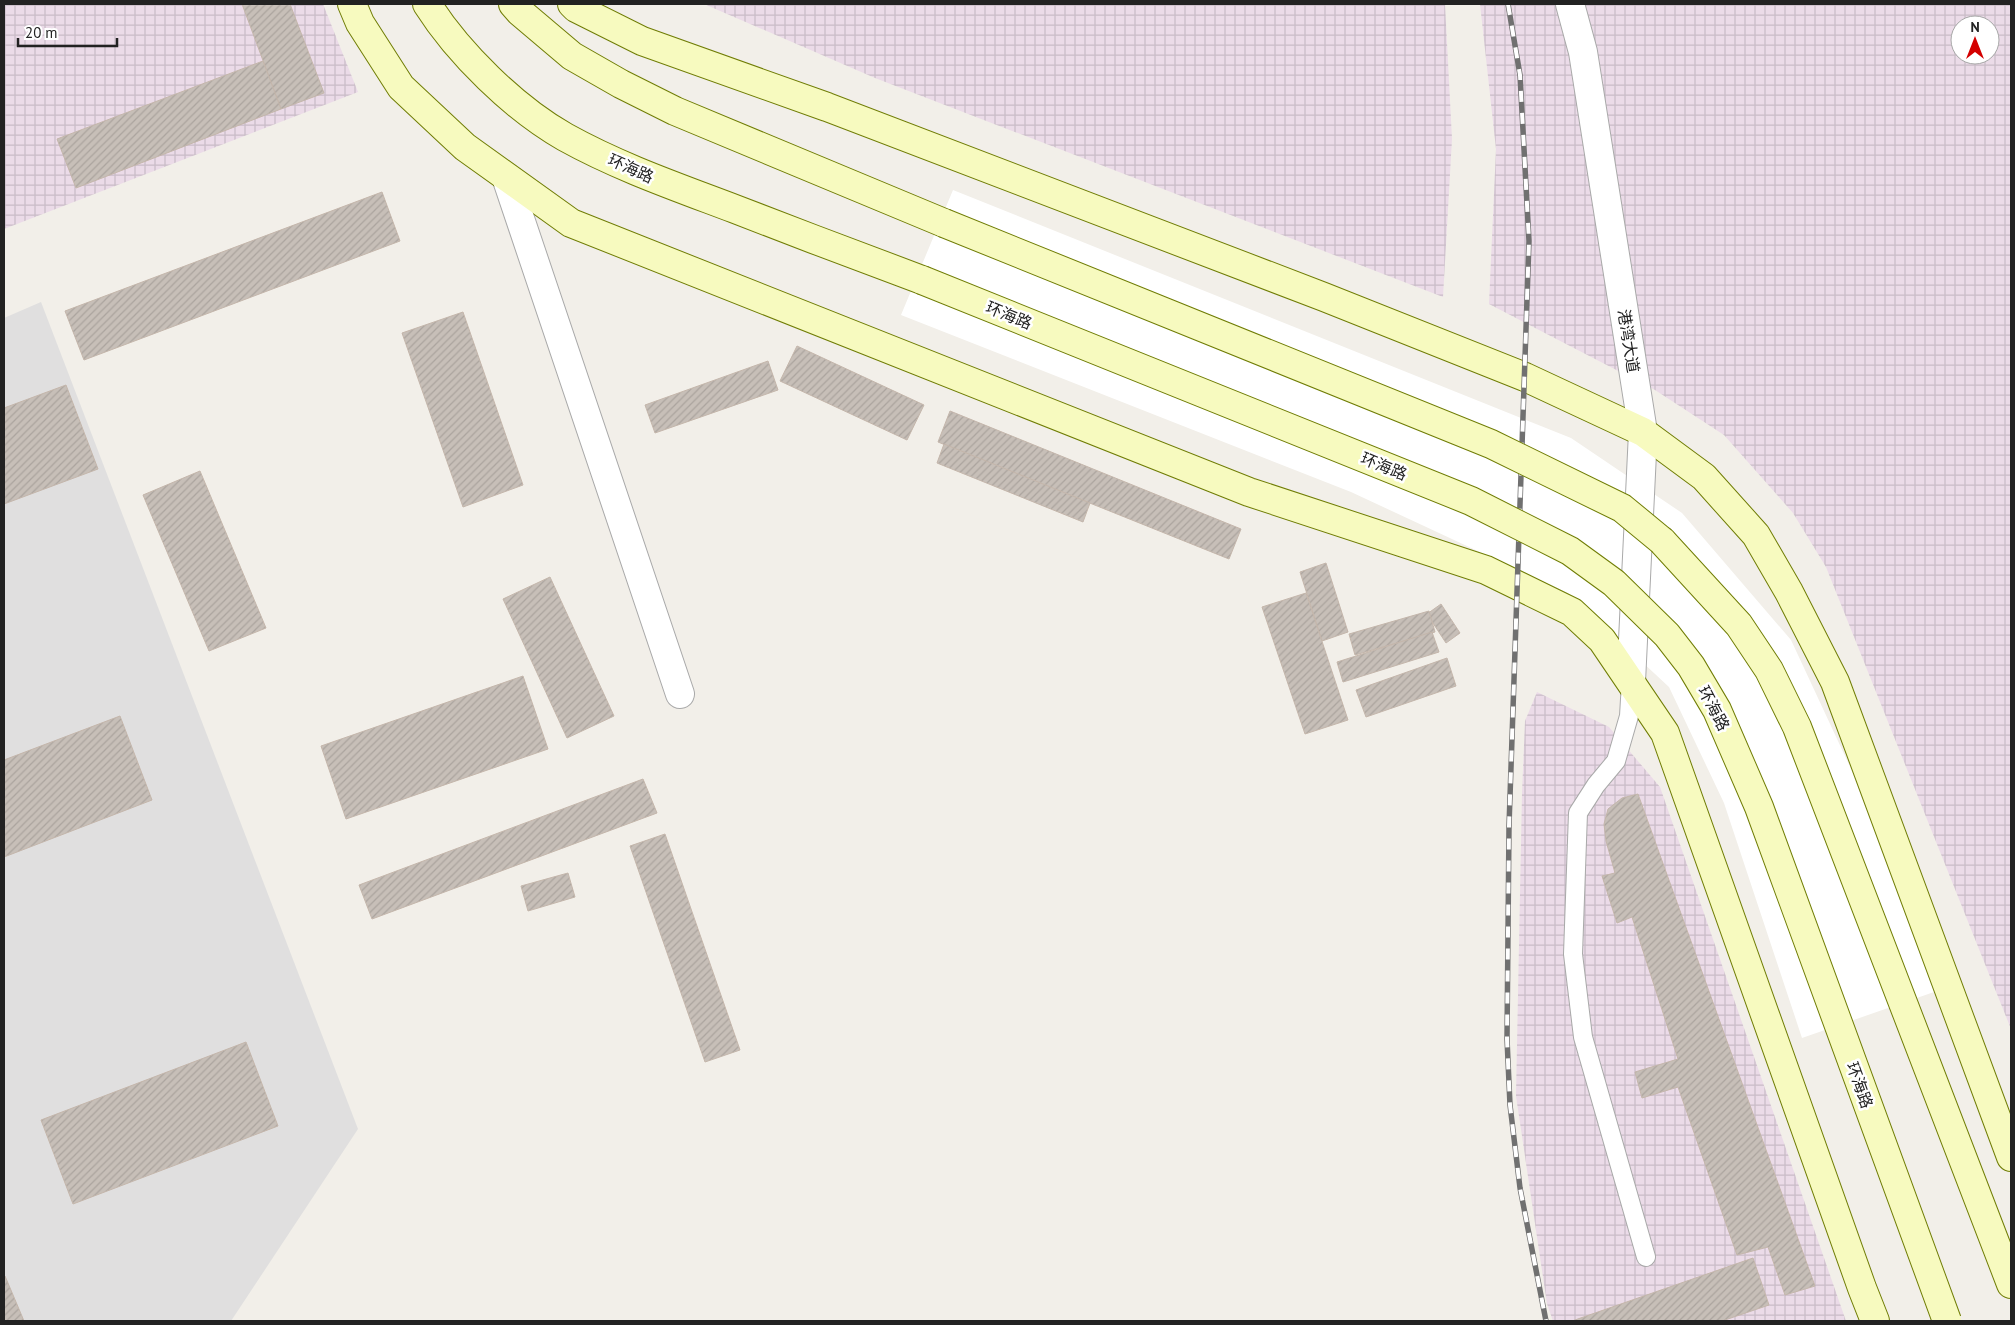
<svg xmlns="http://www.w3.org/2000/svg" width="2015" height="1325" viewBox="0 0 2015 1325" font-family="'PT Sans','Noto Sans SC',sans-serif">
<defs>
<pattern id="industrial-grid" width="8" height="8" patternUnits="userSpaceOnUse" patternTransform="scale(1.25)"><rect width="8" height="8" fill="#ebdbe8"/><path d="M0 4h8M4 0v8" fill="none" stroke="#c9bcc7"/></pattern>
<pattern id="building-hatch" width="6" height="6" patternUnits="userSpaceOnUse" patternTransform="scale(1.25)"><rect width="6" height="6" fill="#c7bfb8"/><path d="M-1 1l2-2M0 6l6-6M5 7l2-2" fill="none" stroke="#aba49e"/></pattern>
</defs>
<rect width="100%" height="100%" fill="#f2efe9"/>
<path fill="#e0dfdf" d="M41 302 358 1129 231 1321H4V318Z"/>
<g fill="url(#industrial-grid)" fill-rule="evenodd">
<path d="M4 4H323L358 92 4 229Z"/>
<path d="M704 4H1445L1452 139 1443 297 875 78Z"/>
<path d="M1480 4H2011V1029L1826 567 1793 513 1724 435 1655 390 1489 304 1496 149ZM1960 25H1990V55H1960Z"/>
<path d="M1537 692 1609 727 1660 787 1846 1321H1553L1547 1304 1516 1096 1522 793 1525 721Z"/>
</g>
<path fill="#fff" d="M953 190 1571 438 1682 513 1791 640 1851 769 1934 992 1802 1038 1724 803 1669 687 1568 593 1351 492 901 315Z"/>
<g fill="url(#building-hatch)" stroke="#c4b6ab">
<path d="M242 4H290L324 93 281 109Z"/>
<path d="M263 61 281 109 76 188 57 139Z"/>
<path d="M382 192 400 241 84 360 65 311Z"/>
<path d="M463 312 523 485 463 507 402 333Z"/>
<path d="M797 346 924 405 907 440 780 381Z"/>
<path d="M768 361 778 390 655 433 645 405Z"/>
<path d="M66 385 98 469 4 504V408Z"/>
<path d="M950 411 1241 529 1229 559 938 442Z"/>
<path d="M944 444 1090 503 1083 522 937 463Z"/>
<path d="M200 471 266 628 209 651 143 495Z"/>
<path d="M1326 563 1348 632 1322 641 1300 572Z"/>
<path d="M550 577 614 716 567 738 503 599Z"/>
<path d="M1306 593 1348 720 1305 734 1262 607Z"/>
<path d="M1441 604 1460 633 1446 643 1427 614Z"/>
<path d="M1429 611 1435 632 1355 655 1349 634Z"/>
<path d="M1432 632 1439 652 1343 682 1337 662Z"/>
<path d="M1447 658 1456 686 1366 717 1356 690Z"/>
<path d="M523 676 548 749 346 819 321 746Z"/>
<path d="M120 716 152 800 4 857V760Z"/>
<path d="M643 779 657 813 372 919 359 885Z"/>
<path d="M1638 794 1815 1286 1785 1295 1768 1247 1737 1255 1678 1087 1642 1098 1635 1072 1678 1059 1632 917 1617 923 1602 876 1615 873 1606 841 1604 824 1608 809 1622 798Z"/>
<path d="M665 834 740 1050 705 1062 630 846Z"/>
<path d="M568 873 575 897 528 911 521 886Z"/>
<path d="M246 1042 278 1126 73 1204 41 1120Z"/>
<path d="M1753 1258 1769 1305 1722 1321H1572Z"/>
<path d="M4 1276H5L24 1321H4Z"/>
</g>
<g fill="none" stroke-linecap="round" stroke-linejoin="round">
<defs>
<path id="service" d="M1631 682 1629 716 1616 761 1596 785 1578 813 1573 954 1583 1037 1646 1257"/>
<path id="minor" d="M506 177 680 694"/>
<path id="tertiary" d="M1570 4 1583 52 1643 432 1631 682"/>
<g id="secondary">
<path d="M352 4 360 23 401 87 465 147 571 223 1249 492 1486 570 1572 612 1602 640 1665 733 1862 1288 1875 1321"/>
<path d="M427 4C458 53 514 108 565 137 619 167 677 187 735 209 797 233 860 257 922 280"/>
<path d="M513 4 520 12 572 56 621 84 675 111 944 223"/>
<path d="M572 4 576 8 642 41 827 107 1324 297 1525 377 1643 432 1704 477 1756 535 1789 592 1835 682 2011 1157"/>
<path d="M1662 541 1739 625 1769 670 1797 727 2011 1284"/>
</g>
</defs>
<use href="#service" stroke="#a9a9a9" stroke-width="20"/>
<use href="#minor" stroke="#a9a9a9" stroke-width="30"/>
<use href="#tertiary" stroke="#a9a9a9" stroke-width="30"/>
<use href="#secondary" stroke="#707d05" stroke-width="30"/>
<use href="#service" stroke="#fff" stroke-width="18"/>
<use href="#minor" stroke="#fff" stroke-width="28"/>
<use href="#tertiary" stroke="#fff" stroke-width="28"/>
<use href="#secondary" stroke="#f7fabf" stroke-width="28"/>
<defs>
<path id="rail" d="M1508 4 1520 75 1529 241 1509 826 1507 1039 1510 1105 1520 1188 1546 1321"/>
</defs>
<use href="#rail" stroke="#707070" stroke-width="5.5"/>
<use href="#rail" stroke="#fff" stroke-width="4" stroke-dasharray="11" stroke-linecap="butt"/>
<defs>
<g id="secondary-bridge">
<path d="M944 223 1491 444 1622 508 1662 541"/>
<path d="M922 280 1471 501 1570 551 1614 583 1667 635 1691 666 1717 710 1759 807 1947 1321"/>
</g>
</defs>
<use href="#secondary-bridge" stroke="#707d05" stroke-width="30" stroke-linecap="butt"/>
<use href="#secondary-bridge" stroke="#f7fabf" stroke-width="28"/>
</g>
<g text-anchor="middle" stroke-width="5" stroke-linejoin="round" paint-order="stroke">
<g font-size="16" fill="#222" stroke="#fff">
<text transform="translate(631 168) rotate(24)" y="6">环海路</text>
<text transform="translate(1009 315) rotate(22)" y="6">环海路</text>
<text transform="translate(1629 341) rotate(81)" y="6">港湾大道</text>
<text transform="translate(1384 466) rotate(22)" y="6">环海路</text>
<text transform="translate(1714 708) rotate(62)" y="6">环海路</text>
<text transform="translate(1860 1085) rotate(70)" y="6">环海路</text>
</g>
</g>
<rect width="2015" height="1325" fill="none" stroke="#222222" stroke-width="10"/>
<g transform="translate(1975 40)"><circle r="24" fill="#ffffff" stroke="#a7a7a7"/>
<path d="M0-4L9 19L0 12L-9 19Z" fill="#d40000"/>
<text y="-8" font-size="14" font-weight="bold" text-anchor="middle" fill="#222222">N</text>
</g>
<path d="M18 38v8h99v-8" fill="none" stroke="#222222" stroke-width="2.5"/>
<text x="25" y="38" font-size="15" fill="#222222" stroke="#ffffff" stroke-width="4" paint-order="stroke">20 m</text>
</svg>
